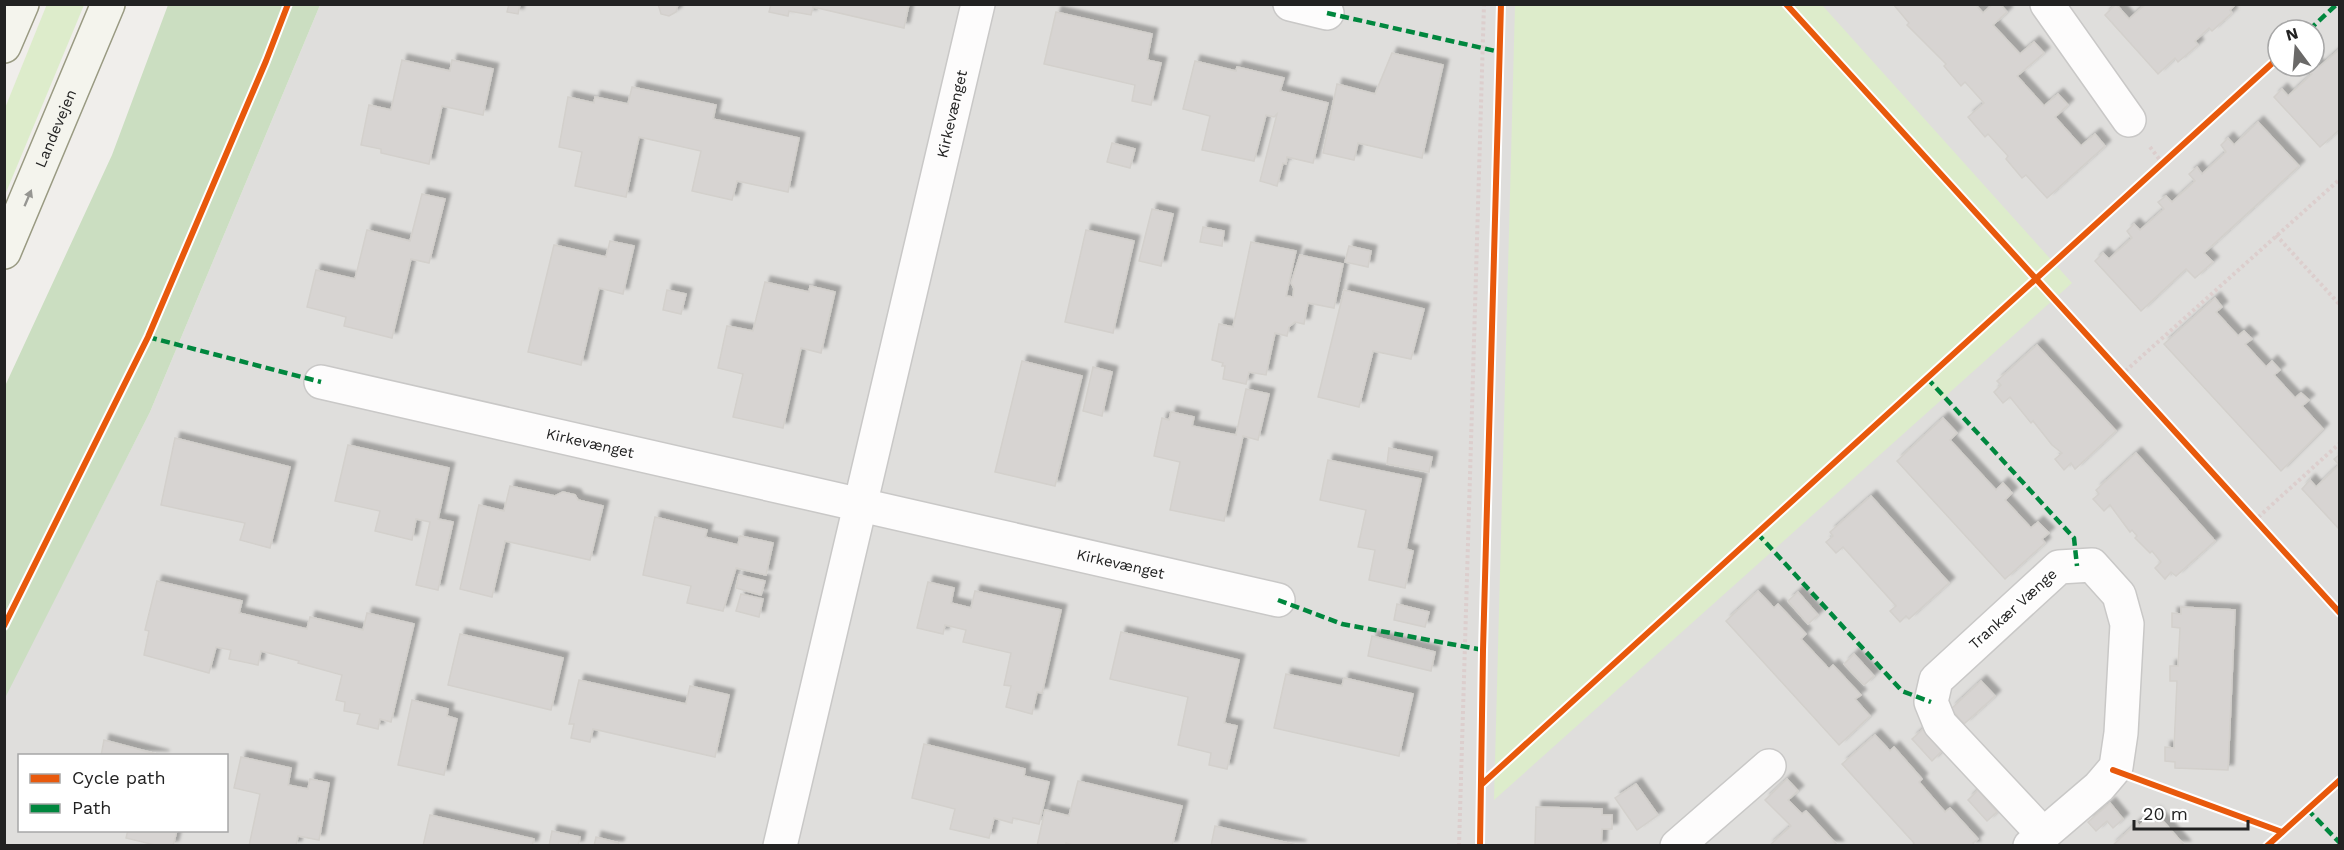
<svg xmlns="http://www.w3.org/2000/svg" width="2344" height="850" viewBox="0 0 2344 850" font-family="'Work Sans',sans-serif">
<defs>
<filter id="shadow"><feDropShadow dx="5.5" dy="-5.5" stdDeviation="1.5" flood-color="#0004"/></filter>
</defs>
<rect width="100%" height="100%" fill="#f0eeeb"/>
<path fill="#dfdedc" fill-rule="evenodd" d="M320 5H2339V845H5L4 698 150 412ZM2278 30H2314V66H2278ZM20 756H226V830H20Z"/>
<g fill="#ddeccb">
<path d="M47 4 84 5 5 195V108Z"/>
<path d="M1515 5H1822L2072 283 1494 800Z"/>
</g>
<path fill="#cbdec1" d="M168 5H320L150 412 5 698V386L112 155Z"/>
<g fill="#d7d4d2" stroke="#d3d0cc" stroke-width="1.5" filter="url(#shadow)">
<path d="M509 4H520L518 14 507 12Z"/>
<path d="M658 4H678L676 12 669 16 661 14Z"/>
<path d="M771 4H909L904 28 813 7 811 15 789 11 788 16 769 12Z"/>
<path d="M1893 4H1975L1983 13 1993 4H2000L2007 12 1993 25 2020 54 2034 42 2044 53 2017 76 2044 106 2058 94 2068 105 2055 117 2081 146 2095 134 2105 146 2047 198 2026 175 2022 178 2006 159 2008 156 1988 134 1985 137 1968 117 1984 103 1965 82 1961 86 1944 66 1946 64 1907 25 1909 23Z"/>
<path d="M2116 4 2129 19 2146 4H2236L2230 10 2232 13 2212 31 2209 28 2195 41 2198 45 2178 62 2175 58 2158 74 2105 15Z"/>
<path d="M1056 12 1152 34 1147 60 1161 63 1151 105 1132 101 1135 85 1044 64Z"/>
<path d="M2340 49V129L2320 147 2274 97 2282 89 2288 96 2312 74 2306 68 2314 66V61L2319 67Z"/>
<path d="M1392 53 1443 65 1422 158 1358 143 1354 160 1323 153 1337 84 1375 94Z"/>
<path d="M402 60 450 71 452 60 493 69 483 115 442 106 429 164 381 153V149L361 145 369 105 391 110Z"/>
<path d="M1195 61 1236 71 1237 67 1284 78 1280 91 1328 103 1313 163 1287 157 1286 164 1283 163 1277 186 1260 181 1277 114 1274 117 1266 115 1254 161 1202 150 1210 116 1183 109Z"/>
<path d="M632 87 716 105 713 119 799 138 788 192 737 181 732 200 692 191 701 151 639 137 626 197 575 186 582 152 559 147 568 97 594 103 595 97 628 104Z"/>
<path d="M2258 122 2299 166 2204 253 2213 262 2195 278 2186 269 2141 311 2095 261 2103 253 2109 259 2132 238 2127 231 2134 224 2140 230 2164 209 2158 202 2166 196 2172 202 2195 181 2189 174 2197 167 2202 174 2226 152 2221 145 2228 138 2234 145Z"/>
<path d="M1112 143 1135 149 1130 168 1107 162Z"/>
<path d="M422 194 445 199 429 263 411 259 392 338 344 326 346 317 307 307 316 270 355 279 367 230 410 241Z"/>
<path d="M1152 209 1173 214 1161 266 1139 261Z"/>
<path d="M1203 227 1224 231 1222 246 1200 242Z"/>
<path d="M1086 230 1134 241 1113 333 1065 322Z"/>
<path d="M610 241 634 246 623 294 599 288 581 365 528 352 554 245 606 257Z"/>
<path d="M1251 242 1296 251 1286 296 1293 297 1294 288 1291 283 1300 255 1343 264 1334 308 1308 303 1304 324 1295 322 1289 327 1287 336 1275 333 1266 375 1249 372 1246 384 1223 379 1225 366H1222L1223 363 1212 360 1219 324 1233 327Z"/>
<path d="M1349 246 1371 251 1368 267 1345 262Z"/>
<path d="M765 282 809 292 810 286 835 292 821 353 801 348 783 428 733 417 743 374 718 368 727 326 753 331Z"/>
<path d="M667 290 686 294 681 314 663 310Z"/>
<path d="M1344 290 1424 309 1411 359 1373 351 1359 407 1318 397Z"/>
<path d="M2215 298 2222 307 2216 312 2238 336 2244 331 2252 339 2245 344 2266 367 2272 361 2280 370 2274 375 2295 398 2301 393 2309 400 2302 406 2323 429 2281 471 2164 344Z"/>
<path d="M2037 345 2116 431 2075 469 2071 463 2064 470 2055 459 2062 453 2052 445 2033 421 2031 423 2010 397 2003 403 1994 392 2001 385 1997 381Z"/>
<path d="M1022 361 1082 376 1055 486 995 472Z"/>
<path d="M1093 367 1112 372 1102 416 1083 411Z"/>
<path d="M1246 389 1269 394 1258 440 1243 436 1224 521 1170 510 1180 462 1154 456 1162 418 1169 420 1171 412 1194 417 1192 426 1236 435Z"/>
<path d="M1943 418 1957 433 1950 440 1996 490 2003 483 2012 493 2005 500 2031 528 2038 522 2049 533 2042 539 2045 543 2005 579 1897 461Z"/>
<path d="M175 438 290 467 270 548 240 540 245 523 161 505Z"/>
<path d="M348 445 449 468 438 519 453 522 438 590 416 585 430 522 416 519 412 540 375 531 380 511 335 501Z"/>
<path d="M1389 448 1432 457 1429 472 1387 464Z"/>
<path d="M2136 453 2215 541 2176 576 2171 572 2165 579 2155 568 2161 562 2152 551 2150 553 2135 538 2137 536 2132 530 2130 532 2110 505 2104 511 2093 499 2099 494 2096 490Z"/>
<path d="M2340 454V530L2302 489 2310 480 2316 487 2339 465 2334 459Z"/>
<path d="M1328 460 1421 479 1406 549 1413 551 1405 588 1369 580 1375 550 1358 547 1366 510 1320 500Z"/>
<path d="M510 486 555 496 563 492 575 495 578 500 603 506 590 560 505 541 492 597 460 589 479 505 504 511Z"/>
<path d="M1871 496 1949 583 1909 619 1906 616 1900 622 1890 611 1896 606 1843 547 1836 553 1826 542 1833 536 1830 532Z"/>
<path d="M655 517 707 530 705 537 738 545 740 536 773 543 766 575 736 568 723 611 687 603 691 586 643 575Z"/>
<path d="M739 575 765 581 761 595 736 588Z"/>
<path d="M157 581 242 601 239 613 307 629 310 617 363 630 367 613 414 624 391 722 380 719 378 729 357 724 360 714 344 711 345 702 336 700 342 675 298 663 299 661 261 651 258 665 229 659 231 650 216 647 209 673 144 655 149 631 145 630Z"/>
<path d="M928 582 954 588 951 603 971 608 975 591 1061 610 1042 693 1037 692 1032 714 1006 707 1011 686 1004 685 1011 653 963 642 966 630 945 625 943 634 917 628Z"/>
<path d="M1758 591 1774 608 1778 604 1806 634 1801 639 1829 669 1833 665 1861 695 1855 699 1870 716 1839 745 1726 621Z"/>
<path d="M1798 592 1818 615 1808 624 1788 601Z"/>
<path d="M741 594 763 599 759 617 736 611Z"/>
<path d="M1397 604 1429 612 1425 627 1394 620Z"/>
<path d="M2181 607 2235 610 2228 770 2175 768V762L2165 761V747L2174 748 2177 681H2170V666H2178L2180 628 2172 627V613L2181 614Z"/>
<path d="M1121 632 1239 660 1224 723 1237 726 1227 769 1209 765 1211 753 1178 745 1188 697 1110 679Z"/>
<path d="M460 634 563 658 551 710 448 685Z"/>
<path d="M1372 636 1435 652 1431 671 1368 656Z"/>
<path d="M1854 654 1874 676 1864 685 1844 664Z"/>
<path d="M1286 674 1342 686 1344 678 1413 694 1399 756 1274 728Z"/>
<path d="M579 680 686 704 690 686 729 695 715 757 593 729 590 742 571 738 574 724H569Z"/>
<path d="M1981 681 1995 696 1964 724 1951 709Z"/>
<path d="M412 700 448 709 447 716 457 719 444 775 398 765Z"/>
<path d="M1923 729 1942 751 1932 761 1912 739Z"/>
<path d="M1875 735 1890 751 1894 747 1922 779 1919 782 1945 812 1950 808 1978 839 1973 843 1975 846H1912L1914 843 1842 764Z"/>
<path d="M104 740 164 756H101Z"/>
<path d="M924 744 1025 769 1024 776 1049 782 1039 824 1013 818 1012 823 994 818 989 838 950 829 955 809 912 798Z"/>
<path d="M241 757 291 768 288 785 308 789 310 779 329 783 319 840 298 836 296 846H249L260 794 234 788Z"/>
<path d="M1787 779 1798 791 1788 800 1802 814 1806 811 1838 846H1769L1791 826 1765 800Z"/>
<path d="M1078 781 1182 806 1172 846H1076L1066 843 1065 846H1037L1045 810 1069 816Z"/>
<path d="M1636 784 1658 815 1637 830 1615 798Z"/>
<path d="M1978 790 1997 812 1987 821 1968 800Z"/>
<path d="M2110 803 2123 819 2113 828 2107 821 2096 831 2088 822Z"/>
<path d="M1536 807 1602 809V815H1612V829H1602L1601 846H1535Z"/>
<path d="M2155 812 2185 846H2112L2137 823 2139 826Z"/>
<path d="M430 815 534 839 532 846H423Z"/>
<path d="M1215 826 1301 846H1211Z"/>
<path d="M128 830H177L173 846H159L126 838Z"/>
<path d="M552 831 580 837 578 846H549Z"/>
<path d="M596 837 619 843 618 846H594Z"/>
</g>
<g fill="none" stroke-linecap="round" stroke-linejoin="round">
<defs>
<g id="minor">
<path d="M1290 4 1327 13"/>
<path d="M2047 4 2129 120"/>
<path id="s1" d="M321 382 1278 600"/>
<path id="s2" d="M780 846 978 4"/>
<path d="M1677 846 1769 766"/>
<path d="M2030 846 2099 787 2116 767 2121 733 2127 624 2119 595 2092 565 2059 567 1936 680 1931 702 1940 724 2043 834"/>
</g>
<g id="secondary">
<path d="M4 46 22 4"/>
<path id="s3" d="M4 252 108 4"/>
</g>
</defs>
<use href="#minor" stroke="#c9c8c7" stroke-width="36"/>
<use href="#secondary" stroke="#999a82" stroke-width="36"/>
<g stroke="#dccecd" stroke-width="4" stroke-dasharray="3 3" stroke-linecap="butt">
<path d="M2150 147 2163 164"/>
<path d="M2276 235 2340 305"/>
<path d="M2121 375 2340 179"/>
<path d="M2254 521 2340 443"/>
<path d="M2339 612 2340 611"/>
<path d="M1459 846 1484 4"/>
</g>
<use href="#minor" stroke="#fdfcfc" stroke-width="33"/>
<use href="#secondary" stroke="#f4f4ed" stroke-width="33"/>
<g stroke="#00873e" stroke-width="4.5" stroke-dasharray="9 4.5" stroke-linecap="butt">
<path d="M1327 13 1500 52"/>
<path d="M2309 30 2337 4"/>
<path d="M148 337 321 382"/>
<path d="M1927 378 2074 538 2077 566"/>
<path d="M1757 533 1902 691 1931 702"/>
<path d="M1278 600 1342 624 1483 650"/>
<path d="M2307 809 2340 843"/>
</g>
<defs>
<g id="cycleway">
<path d="M1786 4 2340 613"/>
<path d="M4 626 148 337 266 61 288 4"/>
<path d="M2113 770 2282 832"/>
<path d="M1482 784 2278 58"/>
<path d="M1480 846 1483 650 1501 4"/>
<path d="M2267 846 2340 780"/>
</g>
</defs>
<use href="#cycleway" stroke="#fff" stroke-width="10"/>
<use href="#cycleway" stroke="#e8590c" stroke-width="6"/>
</g>
<defs><path id="oneway-solid" d="M-6-.8H1V-3.2L6.5 0L1 3.2V.8H-6Z" transform="scale(1.5)"/></defs>
<use fill="#969692" href="#oneway-solid" transform="translate(28 198) rotate(-67)"/>
<g text-anchor="middle" stroke-width="4.5" stroke-linejoin="round" paint-order="stroke">
<g font-size="15" fill="#222" stroke="#fff">
<text dy="5" stroke="none"><textPath href="#s2" startOffset="752">Kirkevænget</textPath></text>
<text dy="5" stroke="none"><textPath href="#s3" startOffset="134">Landevejen</textPath></text>
<text dy="5" stroke="none"><textPath href="#s1" startOffset="276">Kirkevænget</textPath></text>
<text dy="5" stroke="none"><textPath href="#s1" startOffset="820">Kirkevænget</textPath></text>
<text transform="translate(2013 609) rotate(-42)" y="5">Trankær Vænge</text>
</g>
</g>
<rect width="2344" height="850" fill="none" stroke="#222222" stroke-width="12"/>
<rect x="18" y="754" width="210" height="78" fill="#ffffff" stroke="#a7a7a7" stroke-width="1.5"/>
<rect x="30" y="774" width="30" height="9" fill="#e8590c" stroke="#a7a7a7" stroke-width="1.5"/>
<text x="72" y="784" font-size="18" fill="#222222">Cycle path</text>
<rect x="30" y="804" width="30" height="9" fill="#00873e" stroke="#a7a7a7" stroke-width="1.5"/>
<text x="72" y="814" font-size="18" fill="#222222">Path</text>
<g transform="translate(2296 48) rotate(344)"><circle r="28" fill="#ffffff" stroke="#a7a7a7" stroke-width="1.5"/>
<path d="M0-4.5L10 22L0 15L-10 22Z" fill="#6a6968"/>
<text y="-9" font-size="16" font-weight="bold" text-anchor="middle" fill="#222222">N</text>
</g>
<path d="M2134 820v9h114v-9" fill="none" stroke="#222222" stroke-width="3"/>
<text x="2143" y="820" font-size="18" fill="#222222" stroke="#ffffff" stroke-width="4.5" paint-order="stroke">20 m</text>
</svg>
